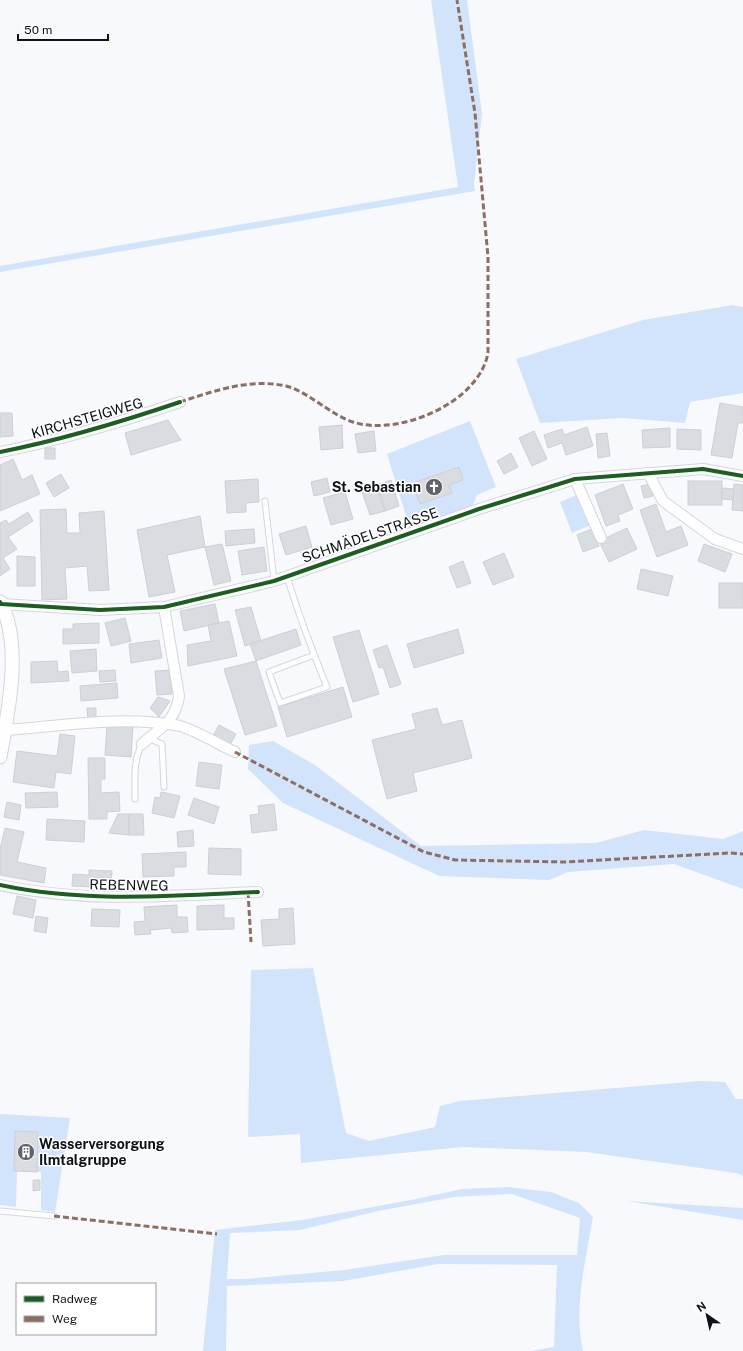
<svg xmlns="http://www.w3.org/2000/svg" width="743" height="1351" viewBox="0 0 743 1351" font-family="'Public Sans',sans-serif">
<rect width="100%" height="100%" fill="#f7f9fc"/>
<g fill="#d2e4fc" fill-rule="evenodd">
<path d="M431 0H467L482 114 474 184 475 191 0 272V266L458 187Z"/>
<path d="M733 305 743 307V393L690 402 685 423 624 418 540 423 516 359 643 320Z"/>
<path d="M470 421 496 487 477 495 472 508 410 529 387 454Z"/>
<path d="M577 495 589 526 572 533 560 502Z"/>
<path d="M273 741 315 765 421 846 596 843 644 830 723 839 743 831V889L674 864 568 872 549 880 439 876 283 803 248 769 249 745Z"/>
<path d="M313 968 346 1133 369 1141 435 1127 440 1106 460 1101 700 1081 725 1082 736 1099H743V1176L736 1173 586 1152 463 1147 301 1163 300 1134 248 1137 251 970Z"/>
<path d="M0 1114 70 1118 55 1212 41 1210V1172H37L38 1132H15L14 1171H17L16 1207 0 1205Z"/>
<path d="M507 1187 551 1192 579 1203 593 1217C586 1260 573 1307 583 1351H531L554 1347 557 1265 438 1264 343 1281 227 1286 226 1351H203L215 1230 302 1220 411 1200 462 1189ZM512 1194 580 1218 577 1255H444L344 1270 245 1279H227L230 1233 300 1230 378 1211 454 1197Z"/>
<path d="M627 1201 743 1208V1220Z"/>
</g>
<g fill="#d9dce1" stroke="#ccd0d4">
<path d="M720 403 743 407V423H738L732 458 711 455Z"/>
<path d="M0 413H12L13 436 0 437Z"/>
<path d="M168 420 181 440 131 455 125 433Z"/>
<path d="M342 425 343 448 321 450 319 427Z"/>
<path d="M587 427 593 446 566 455 562 443 548 448 544 435 562 429 564 435Z"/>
<path d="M670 428V447L643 448 642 430Z"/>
<path d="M677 429 701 430V450L677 449Z"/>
<path d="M374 431 376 451 358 453 355 434Z"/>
<path d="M534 431 547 459 532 466 519 438Z"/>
<path d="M607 433 610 456 598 458 596 434Z"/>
<rect x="45" y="448" width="10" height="11"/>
<path d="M511 453 518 467 504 474 497 461Z"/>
<path d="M13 459 22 480 32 475 40 494 0 511V465Z"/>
<path d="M459 467 463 480 449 485 452 493 420 504 413 483Z"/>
<path d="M61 474 69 488 54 497 46 483Z"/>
<path d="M327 478 330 492 314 496 311 482Z"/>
<path d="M258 479 259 502 246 503V512L227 513 225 481Z"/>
<path d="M391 480 399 506 385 511 377 485Z"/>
<rect x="688" y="481" width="34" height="24"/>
<path d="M623 484 633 509 618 515 620 521 606 526 595 495Z"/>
<path d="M650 484 653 496 644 498 641 486Z"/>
<path d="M734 484 743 485V511L732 510Z"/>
<path d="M377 485 385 511 370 515 361 489Z"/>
<path d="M722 488 734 489 733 500 722 499Z"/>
<path d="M345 492 353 519 331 525 323 498Z"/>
<path d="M656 504 666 532 681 526 688 545 657 557 640 510Z"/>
<path d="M66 509 67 533H80L79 513 104 511 109 590 89 591 87 566 65 568 67 599 42 600 40 510Z"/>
<path d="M28 512 33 521 8 537 17 549 3 558 10 569 0 576V523L6 520 9 524Z"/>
<path d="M200 516 205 547 167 555 175 592 149 597 137 530Z"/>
<path d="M306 526 312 547 286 555 279 534Z"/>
<path d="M627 528 637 549 609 562 599 541Z"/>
<path d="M254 529 255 543 226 546 225 531Z"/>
<path d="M592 529 599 546 583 552 577 535Z"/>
<path d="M222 544 231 581 214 585 205 547Z"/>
<path d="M704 544 732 554 725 572 698 561Z"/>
<path d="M264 547 267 571 242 575 238 551Z"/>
<path d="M504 553 514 577 493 585 483 562Z"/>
<path d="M17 556 35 557V586H17Z"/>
<path d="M463 561 471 583 457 588 449 567Z"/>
<path d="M641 569 673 576 668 596 637 589Z"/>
<rect x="719" y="583" width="24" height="25"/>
<path d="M215 604 219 623 184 631 180 611Z"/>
<path d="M251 607 261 641 245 646 235 610Z"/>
<path d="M125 618 131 641 111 646 105 623Z"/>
<path d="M229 621 237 656 188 666 187 645 211 641 208 625Z"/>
<path d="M99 623V643L63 644V629H73V624Z"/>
<path d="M296 629 301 645 256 661 250 644Z"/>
<path d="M458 629 464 653 414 668 407 644Z"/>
<path d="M359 630 379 694 353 702 333 637Z"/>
<path d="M159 640 162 658 131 663 129 644Z"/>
<path d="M387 645 401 684 390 688 383 667 379 668 373 650Z"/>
<path d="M96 649 97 671 72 673 70 651Z"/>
<path d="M57 661 58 672 68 671 69 681 31 683V662Z"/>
<path d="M256 661 277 726 245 735 224 669Z"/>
<path d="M115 670 116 681 100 682 99 671Z"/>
<path d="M170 670 172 694 157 695 155 671Z"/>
<path d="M117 683 118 698 81 701 80 686Z"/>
<path d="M343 687 352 717 287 737 278 707Z"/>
<path d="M158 697 170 701 159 717 150 708Z"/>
<path d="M87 708H96V720L88 721Z"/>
<path d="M437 708 442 725 462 720 472 758 413 773 417 791 387 799 372 740 416 729 412 714Z"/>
<path d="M107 725 133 727 131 757 105 755Z"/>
<path d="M219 725 236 734 230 745 213 736Z"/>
<path d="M60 734 75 736 71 774 56 772 54 788 13 782 17 751 57 756Z"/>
<path d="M88 758H105V779H101V793L119 792 120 811 107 812V819H89Z"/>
<path d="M199 762 222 765 219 789 196 786Z"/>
<path d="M57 792 58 807 26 808 25 793Z"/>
<path d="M161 792 180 796 174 818 152 813 155 797 160 798Z"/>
<path d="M194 798 219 807 214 824 188 815Z"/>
<path d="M7 802 21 805 19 820 4 817Z"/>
<path d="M274 804 277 830 252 833 250 815 259 814 258 806Z"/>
<path d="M118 814H129V835L109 833Z"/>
<path d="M129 814H143L144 835H129Z"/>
<path d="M47 819 85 821 84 842 46 840Z"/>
<path d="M5 828 24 832 17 862 46 868 44 883 0 875V849Z"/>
<path d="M193 830 194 846 178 847 177 832Z"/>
<path d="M209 848 241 849V875L208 874Z"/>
<path d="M186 852V867H174V876L143 877 142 854Z"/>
<path d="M89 870 112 871 111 884 93 883V887L72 886 73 874 89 875Z"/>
<path d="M17 896 36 900 33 918 13 914Z"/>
<path d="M177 905V917H187L188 932 172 933 171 928 150 930 151 934 135 935 134 922 145 921 144 907Z"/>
<path d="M224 905V918H234V929L197 930V906Z"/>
<path d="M293 908 295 944 263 946 261 920 279 919V909Z"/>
<path d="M92 909 120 910 119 927 91 926Z"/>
<path d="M36 916 48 918 46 933 34 931Z"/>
<path d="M15 1131 38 1132 37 1172 14 1171Z"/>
<path d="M33 1180H40V1190L33 1191Z"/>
</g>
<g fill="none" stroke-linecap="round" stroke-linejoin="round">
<defs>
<g id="service">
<path d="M265 501 274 581"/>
<path d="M287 576C298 614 312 650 327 687L280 703 269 672 314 655"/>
<path d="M150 739 162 744 164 787"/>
<path d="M135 799C135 780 133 761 142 744"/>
<path d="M0 1211 54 1216"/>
</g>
<g id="minor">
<path d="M0 452C61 440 121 422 180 402"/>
<path d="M648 473 663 501 715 539 743 549"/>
<path d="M575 479 601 538"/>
<path d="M1 604 100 610 164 607 274 581 479 509 575 479 703 469 743 476"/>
<path d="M5 730C62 726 123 715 180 726 195 730 220 745 235 752"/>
<path d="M142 744C160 728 176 721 179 696L164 607"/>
<path d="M0 885C84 903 172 896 258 892"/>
</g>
<path id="tertiary" d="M0 602C23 643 8 713 0 757"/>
</defs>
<use href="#service" stroke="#d3d7dc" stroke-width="7"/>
<use href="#minor" stroke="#d3d7dc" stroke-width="12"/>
<use href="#tertiary" stroke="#d3d7dc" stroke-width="15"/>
<use href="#service" stroke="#fefeff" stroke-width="5"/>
<use href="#minor" stroke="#fefeff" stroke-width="10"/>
<use href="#tertiary" stroke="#fefeff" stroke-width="13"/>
<g stroke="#8d6e63" stroke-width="3" stroke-dasharray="6 3" stroke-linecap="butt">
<path d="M180 402C214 391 250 378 286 386 309 392 329 414 353 422 398 437 479 403 488 353V257L475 113 457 0"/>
<path d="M235 752 424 852 455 860 565 862 730 853 743 854"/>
<path d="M248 892 251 942"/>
<path d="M54 1216 217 1234"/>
</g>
<defs>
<g id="cycleway">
<path d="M0 452C61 440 121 422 180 402"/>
<path d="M0 602 1 604 100 610 164 607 274 581 479 509 575 479 703 469 743 476"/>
<path d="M0 885C84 903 172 896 258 892"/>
</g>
</defs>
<use href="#cycleway" stroke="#fff" stroke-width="6"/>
<use href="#cycleway" stroke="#1b5e20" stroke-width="4"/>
</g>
<defs>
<symbol id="church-disc" viewBox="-11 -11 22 22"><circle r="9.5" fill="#5f6368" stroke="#fff"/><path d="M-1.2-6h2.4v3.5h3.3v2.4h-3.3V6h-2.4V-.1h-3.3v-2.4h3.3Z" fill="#fff"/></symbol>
<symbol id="building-disc" viewBox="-11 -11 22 22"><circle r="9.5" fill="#5f6368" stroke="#fff"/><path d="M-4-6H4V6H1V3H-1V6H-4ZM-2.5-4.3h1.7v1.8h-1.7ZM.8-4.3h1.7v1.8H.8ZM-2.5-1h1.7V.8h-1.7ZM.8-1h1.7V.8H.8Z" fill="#fff"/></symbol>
</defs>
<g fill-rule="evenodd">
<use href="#church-disc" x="424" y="477" width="20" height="20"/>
<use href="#building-disc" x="16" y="1142" width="20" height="20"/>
</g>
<g text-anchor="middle" stroke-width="3" stroke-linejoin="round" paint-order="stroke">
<g font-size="14" fill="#0d1218" stroke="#fff">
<text transform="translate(87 418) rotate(-16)" y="5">KIRCHSTEIGWEG</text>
<text transform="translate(370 535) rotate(-19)" y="5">SCHMÄDELSTRASSE</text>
<text transform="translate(129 885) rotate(1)" y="5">REBENWEG</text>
</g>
<g font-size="14" font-weight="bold" fill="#0d1218" stroke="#fff" text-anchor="end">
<text x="421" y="492">St. Sebastian</text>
<text x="39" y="1149" text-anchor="start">Wasserversorgung<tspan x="39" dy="16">Ilmtalgruppe</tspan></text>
</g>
</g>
<rect x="16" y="1283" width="140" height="52" fill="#ffffff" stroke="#9ea0a3"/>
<rect x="24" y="1296" width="20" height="6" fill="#1b5e20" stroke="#9ea0a3"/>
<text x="52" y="1303" font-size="12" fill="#0d1218">Radweg</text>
<rect x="24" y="1316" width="20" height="6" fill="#8d6e63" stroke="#9ea0a3"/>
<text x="52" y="1323" font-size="12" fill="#0d1218">Weg</text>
<g transform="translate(707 1315) rotate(326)" stroke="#ffffff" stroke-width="3" paint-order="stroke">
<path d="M0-3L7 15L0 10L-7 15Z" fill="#0d1218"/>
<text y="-6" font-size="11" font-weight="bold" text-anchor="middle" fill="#0d1218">N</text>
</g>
<path d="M18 34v6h90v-6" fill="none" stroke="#0d1218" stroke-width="2"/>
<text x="24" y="34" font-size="12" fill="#0d1218" stroke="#ffffff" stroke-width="3" paint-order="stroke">50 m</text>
</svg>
